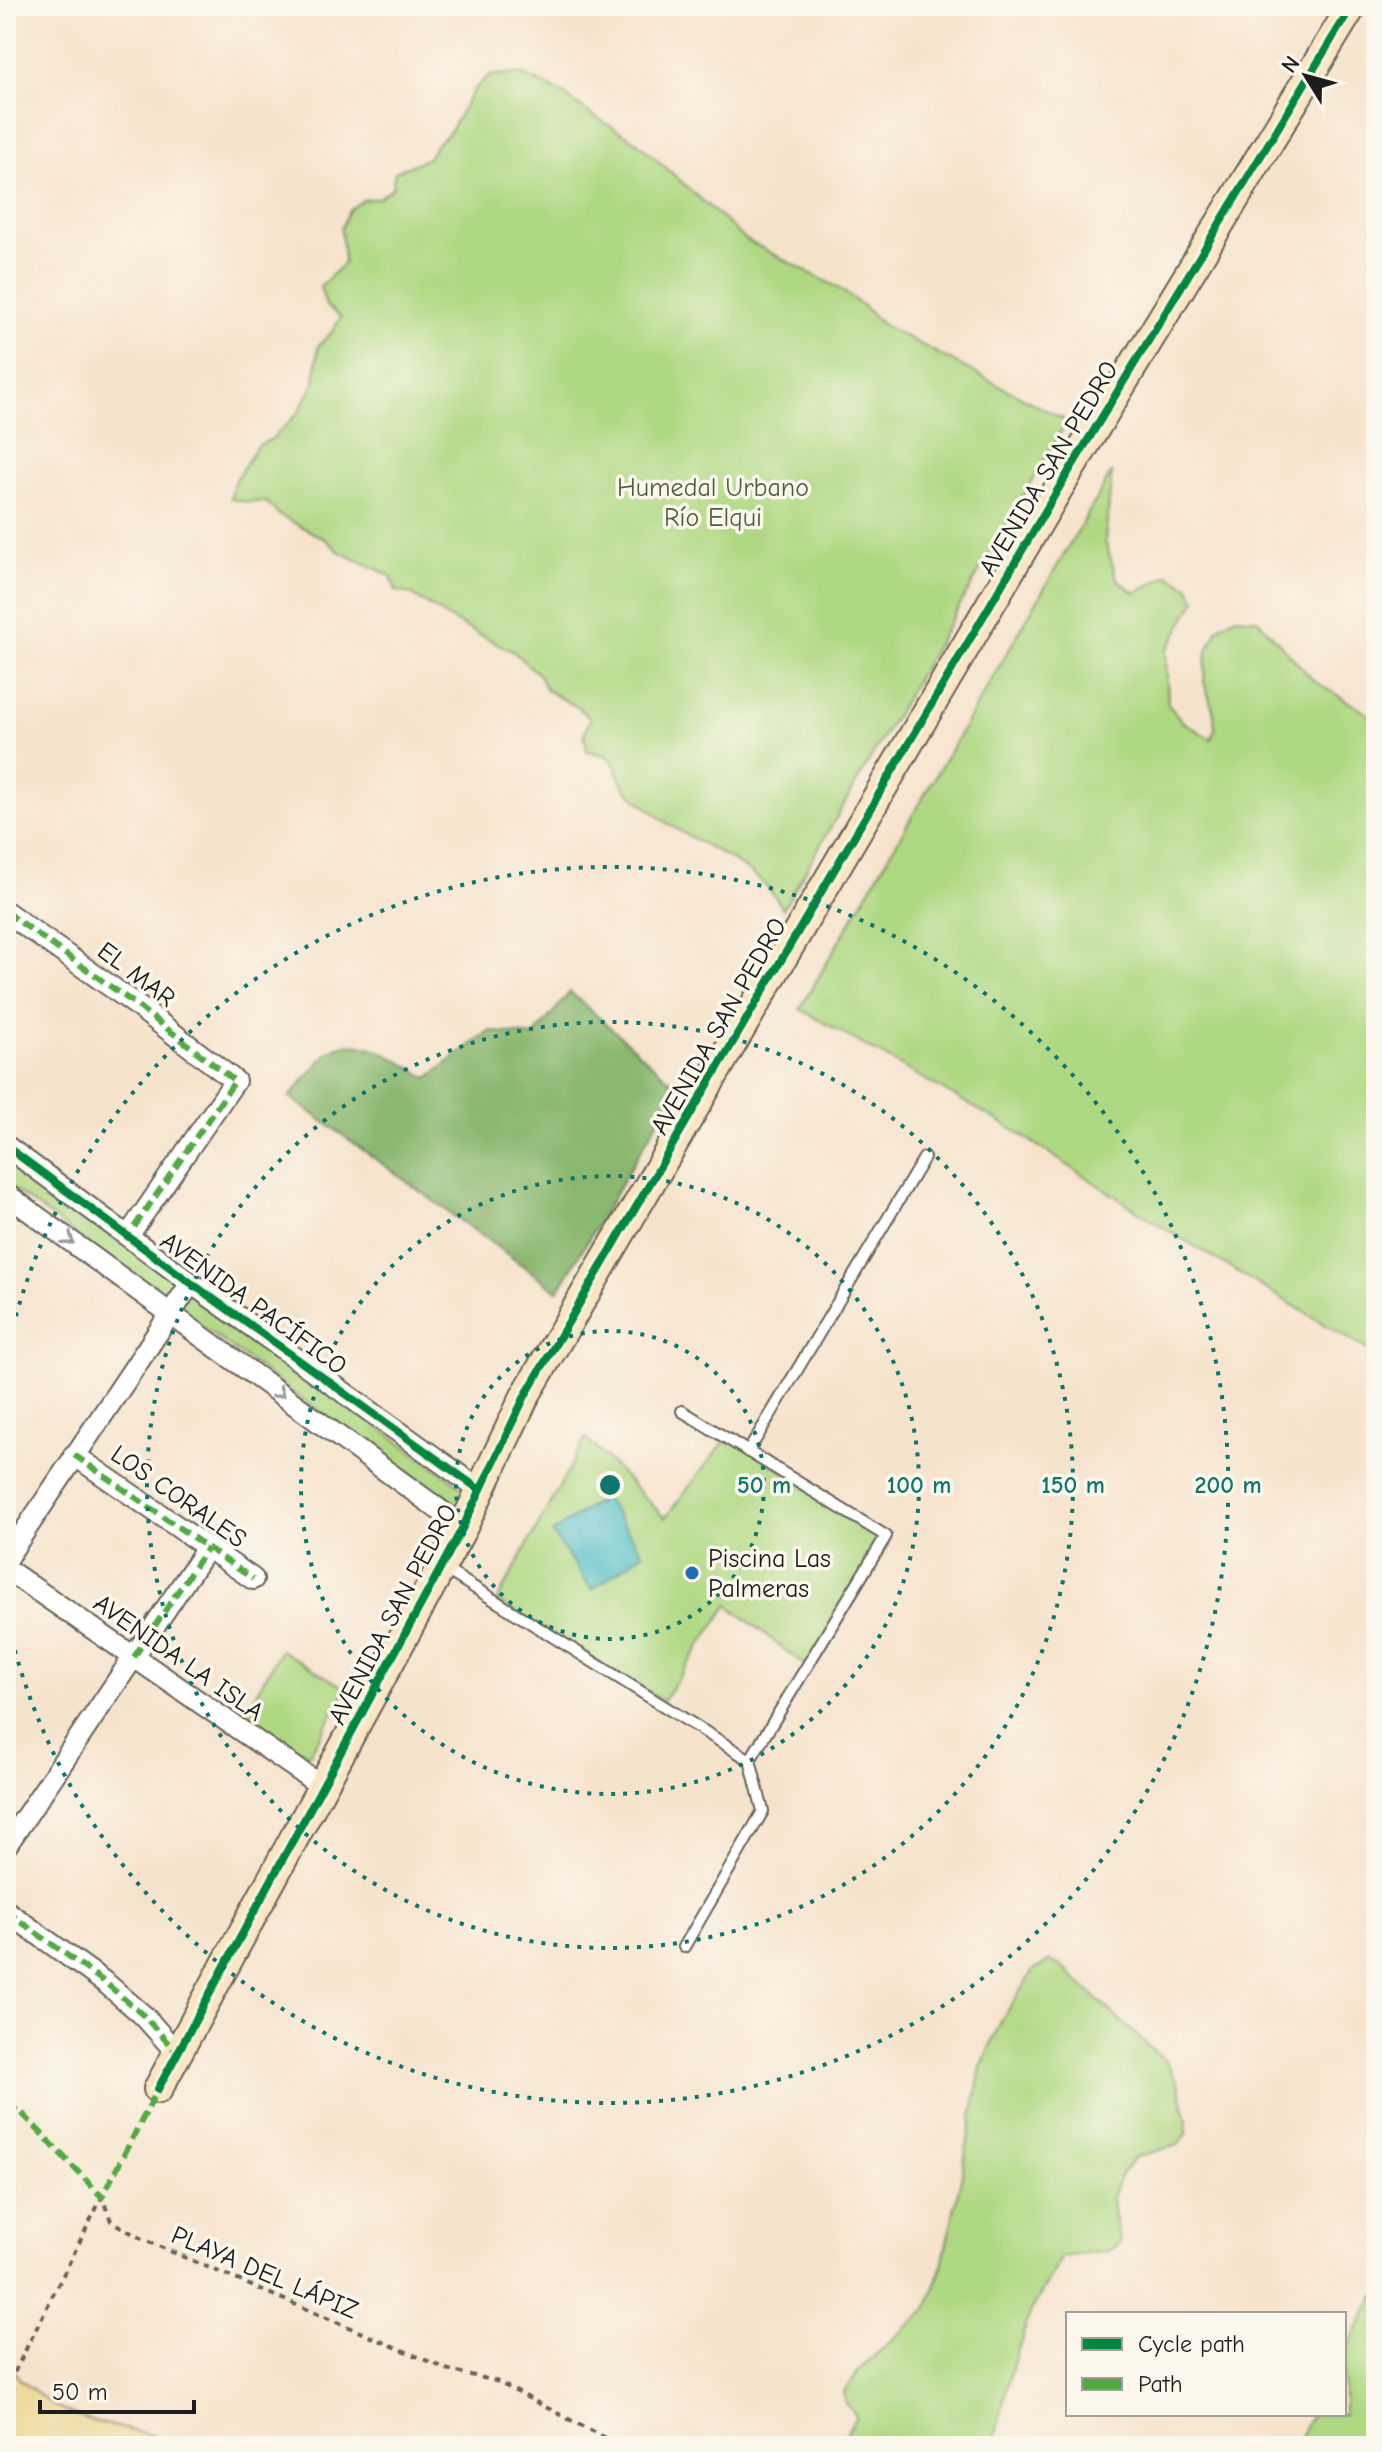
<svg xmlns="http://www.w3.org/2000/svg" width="1382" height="2452" viewBox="0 0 1382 2452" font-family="'Comic Neue',sans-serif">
<rect width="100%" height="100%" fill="#fbf7ec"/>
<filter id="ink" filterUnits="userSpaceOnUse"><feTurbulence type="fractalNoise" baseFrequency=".0125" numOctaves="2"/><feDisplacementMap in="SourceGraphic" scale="16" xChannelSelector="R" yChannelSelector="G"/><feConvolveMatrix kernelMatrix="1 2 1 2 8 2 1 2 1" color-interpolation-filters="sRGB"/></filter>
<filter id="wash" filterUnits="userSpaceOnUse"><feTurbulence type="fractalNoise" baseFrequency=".006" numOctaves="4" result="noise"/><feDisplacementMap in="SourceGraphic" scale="32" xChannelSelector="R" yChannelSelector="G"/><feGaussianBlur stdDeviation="1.8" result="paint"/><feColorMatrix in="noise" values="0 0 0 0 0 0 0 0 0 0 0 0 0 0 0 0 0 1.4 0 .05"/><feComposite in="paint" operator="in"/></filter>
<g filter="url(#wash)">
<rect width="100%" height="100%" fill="#f6e3cc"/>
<g fill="#afd882" stroke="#667a4f" stroke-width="2">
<path d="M507 74 524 75 559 91 592 115 636 141 746 240 835 286 863 306 883 325 1067 421 783 909C757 861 701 849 660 818 650 809 637 800 627 790 608 768 626 757 587 751L584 734 590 719 579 708 546 690 539 675 514 652 455 622 411 594 396 591 391 576 340 552 325 539 279 515 266 502H248L231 499 234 482 257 446 272 439 298 413 315 382 318 346 332 332 341 317 326 306 320 287 344 263 341 228 349 210 363 200 378 198 392 188 395 172 428 158 436 144 448 134 474 90 488 76Z"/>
<path d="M1112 472 1105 541 1117 579 1135 593 1168 575 1188 586 1196 600 1166 652 1168 704 1182 721 1211 739 1215 729 1214 713 1204 682 1207 651 1219 627 1236 617 1257 619 1313 680 1376 719V1355L1161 1226 1009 1127 800 1009Z"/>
<path d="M6 1156 470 1493 460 1514 6 1184Z"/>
<path d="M730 1434 888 1544 812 1671 728 1605 663 1701 497 1601 586 1438 665 1518Z"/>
<path d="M281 1650 347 1689 309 1755 242 1717Z"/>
<path d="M1050 1961 1061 1966 1168 2064 1179 2086 1187 2121V2134L1178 2145 1135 2157 1122 2173 1112 2197 1114 2217 1120 2243 1108 2251 1062 2257 1031 2311 1012 2368 993 2446H829L846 2434 856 2416 846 2403 844 2392 861 2368 927 2309 941 2270 962 2174 981 2067 1001 2021 1034 1969Z"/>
<path d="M1376 2294V2446H1295L1312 2414H1344V2354Z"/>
</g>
<path fill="#8bb870" stroke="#546a46" stroke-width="2" d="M570 992 678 1087 558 1291 290 1097C300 1086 320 1058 331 1051 362 1030 401 1064 428 1078L489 1031 534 1036Z"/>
<path fill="#eeda9e" stroke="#857b5d" stroke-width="2" d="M6 2361 20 2379 52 2405 84 2419 150 2435 175 2446H6Z"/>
<path fill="#50bec7" stroke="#366d72" stroke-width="2" d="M604 1497 643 1553 592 1590 552 1533Z"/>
</g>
<g filter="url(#ink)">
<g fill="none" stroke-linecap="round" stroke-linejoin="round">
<defs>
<g id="lane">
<path d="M682 1411 886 1536 750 1760"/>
<path d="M748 1452 924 1158"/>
<path d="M443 1568 750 1760 763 1811 684 1947"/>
</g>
<g id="street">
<path d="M6 912 131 1001 235 1081 128 1236"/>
<path d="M6 1146 191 1283 480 1490"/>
<path d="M6 1194 463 1527"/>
<path d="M74 1455 253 1579"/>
<path d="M6 1559 191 1283"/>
<path d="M6 1569 323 1787"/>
<path d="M6 1846 207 1548"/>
<path d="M6 1911 107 1984 144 2016 177 2053"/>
</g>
<path id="secondary" d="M158 2089 463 1527 525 1396 1057 491 1352 6"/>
</defs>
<use href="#lane" stroke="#68625a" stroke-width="14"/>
<use href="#street" stroke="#68625a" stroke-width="24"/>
<use href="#secondary" stroke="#68625a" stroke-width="32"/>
<path stroke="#68625a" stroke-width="4" stroke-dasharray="6 6" stroke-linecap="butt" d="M9 2383 102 2197 111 2221 144 2240 449 2370 496 2381 620 2446"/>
<use href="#lane" stroke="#fff" stroke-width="10"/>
<use href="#street" stroke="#fff" stroke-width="20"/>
<use href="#secondary" stroke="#fbe6c4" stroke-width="28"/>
<g stroke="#52a943" stroke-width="6" stroke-dasharray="12 6" stroke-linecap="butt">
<path d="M6 912 131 1001 235 1081 128 1236"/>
<path d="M74 1455 253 1579"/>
<path d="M134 1657 207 1548"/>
<path d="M6 1911 107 1984 144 2016 177 2053"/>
<path d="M6 2106 21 2112 102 2197 158 2089"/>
</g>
<defs>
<g id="cycleway">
<path d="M6 1146 191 1283 480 1490"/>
<path d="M158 2089 463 1527 525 1396 1057 491 1352 6"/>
</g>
</defs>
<use href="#cycleway" stroke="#fbf7ec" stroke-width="13"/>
<use href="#cycleway" stroke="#00873e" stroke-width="8"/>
</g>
<defs><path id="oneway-chevron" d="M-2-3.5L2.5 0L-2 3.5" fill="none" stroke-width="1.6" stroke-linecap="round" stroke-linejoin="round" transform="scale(2)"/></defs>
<g stroke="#999">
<use href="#oneway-chevron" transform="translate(69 1240) rotate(36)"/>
<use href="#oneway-chevron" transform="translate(279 1393) rotate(36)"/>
</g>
</g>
<g fill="none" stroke="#0f766e" stroke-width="4" stroke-dasharray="4 8">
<circle cx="610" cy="1485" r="154"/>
<circle cx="610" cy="1485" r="309"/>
<circle cx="610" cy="1485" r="463"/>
<path d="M7 1351A618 618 0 1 1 7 1619"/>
</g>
<circle fill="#1f6fb2" stroke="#fbf7ec" stroke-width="3" cx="692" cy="1573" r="8"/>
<g text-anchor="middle" stroke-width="7" stroke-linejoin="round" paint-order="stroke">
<g font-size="26" fill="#1c1c1c" stroke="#fbf7ec">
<text transform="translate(1048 468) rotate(-59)" y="9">AVENIDA SAN PEDRO</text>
<text transform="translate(137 974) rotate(37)" y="9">EL MAR</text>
<text transform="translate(718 1026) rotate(-60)" y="9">AVENIDA SAN PEDRO</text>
<text transform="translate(254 1303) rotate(36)" y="9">AVENIDA PACÍFICO</text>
<text transform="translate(179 1496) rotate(35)" y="9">LOS CORALES</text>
<text transform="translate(392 1614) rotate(-62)" y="9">AVENIDA SAN PEDRO</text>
<text transform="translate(179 1657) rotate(35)" y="9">AVENIDA LA ISLA</text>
<text transform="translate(265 2272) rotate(23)" y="9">PLAYA DEL LÁPIZ</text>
</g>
<g font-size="26" fill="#4f5e40" stroke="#fbf7ec">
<text x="713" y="496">Humedal Urbano<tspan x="713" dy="30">Río Elqui</tspan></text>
</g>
<g font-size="26" fill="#1c1c1c" stroke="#fbf7ec" text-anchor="start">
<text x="708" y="1567">Piscina Las<tspan x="708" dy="30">Palmeras</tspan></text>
</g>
</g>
<circle cx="610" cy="1485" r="12" fill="#0f766e" stroke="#fbf7ec" stroke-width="4"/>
<g font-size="24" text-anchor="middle" font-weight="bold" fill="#0f766e" stroke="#fbf7ec" stroke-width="7" stroke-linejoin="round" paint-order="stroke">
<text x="764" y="1493">50 m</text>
<text x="919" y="1493">100 m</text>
<text x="1073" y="1493">150 m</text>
<text x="1228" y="1493">200 m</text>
</g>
<rect width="1382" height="2452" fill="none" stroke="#fbf7ec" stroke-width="32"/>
<rect x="1066" y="2312" width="280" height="104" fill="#fbf7ec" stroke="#a29f99" stroke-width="2"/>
<rect x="1082" y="2338" width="40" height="12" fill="#00873e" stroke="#a29f99" stroke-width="2"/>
<text x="1138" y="2352" font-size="24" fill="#1c1c1c">Cycle path</text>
<rect x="1082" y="2378" width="40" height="12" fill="#52a943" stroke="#a29f99" stroke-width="2"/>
<text x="1138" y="2392" font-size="24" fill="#1c1c1c">Path</text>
<g transform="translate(1306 76) rotate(307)" stroke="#fbf7ec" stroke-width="6" paint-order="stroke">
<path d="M0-6L14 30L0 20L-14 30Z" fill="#1c1c1c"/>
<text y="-12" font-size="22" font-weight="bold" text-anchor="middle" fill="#1c1c1c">N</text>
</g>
<path d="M40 2400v12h154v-12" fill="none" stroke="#1c1c1c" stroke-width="4"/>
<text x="52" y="2400" font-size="24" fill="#1c1c1c" stroke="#fbf7ec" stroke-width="6" paint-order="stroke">50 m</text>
</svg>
